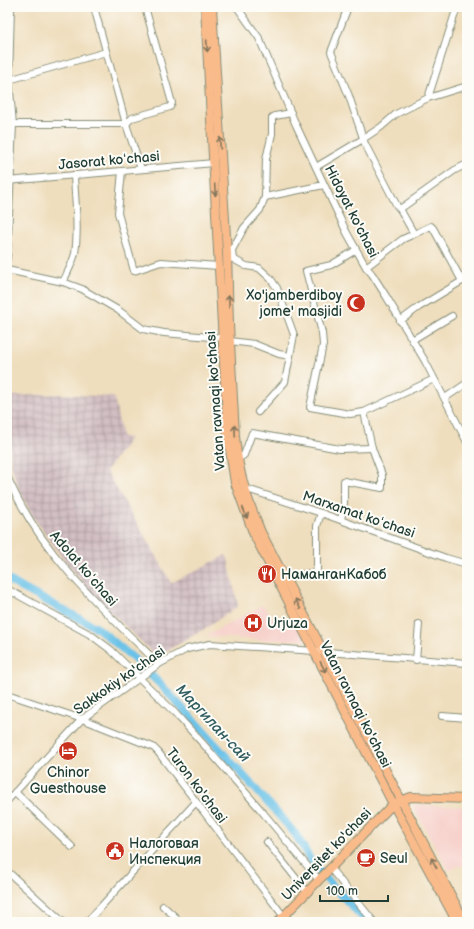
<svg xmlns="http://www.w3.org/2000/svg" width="474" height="929" viewBox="0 0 474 929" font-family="'Balsamiq Sans',sans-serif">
<defs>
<pattern id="industrial-grid" width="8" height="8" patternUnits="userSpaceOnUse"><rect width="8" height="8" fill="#d2bec2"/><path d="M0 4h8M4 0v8" fill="none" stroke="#aa9c9e"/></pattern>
</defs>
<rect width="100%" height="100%" fill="#fdfcf7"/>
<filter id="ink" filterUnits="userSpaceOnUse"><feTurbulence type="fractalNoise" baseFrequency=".025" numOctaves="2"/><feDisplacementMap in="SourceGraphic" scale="8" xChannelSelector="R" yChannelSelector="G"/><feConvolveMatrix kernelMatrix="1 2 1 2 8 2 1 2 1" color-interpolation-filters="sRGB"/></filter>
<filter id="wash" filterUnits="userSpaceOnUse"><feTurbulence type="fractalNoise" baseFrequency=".012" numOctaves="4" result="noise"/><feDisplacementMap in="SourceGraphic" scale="16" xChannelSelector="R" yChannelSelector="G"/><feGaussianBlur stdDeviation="0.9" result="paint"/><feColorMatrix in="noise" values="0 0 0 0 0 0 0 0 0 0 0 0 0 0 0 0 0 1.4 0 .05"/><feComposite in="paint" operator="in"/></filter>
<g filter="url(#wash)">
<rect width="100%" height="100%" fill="#efdebd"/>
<g fill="#f7d0ca">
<path d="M263 605 280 627 294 619 307 640H260L206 636Z"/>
<path d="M417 805 467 807V866H458L449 871 413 807Z"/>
</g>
<path fill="url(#industrial-grid)" d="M59 394 114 397 122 437 130 438 106 471 156 555 171 583 226 555 228 559 238 606 206 628 163 653 156 656 91 593 59 553 32 515 18 488 11 464 9 436 8 420 12 396Z"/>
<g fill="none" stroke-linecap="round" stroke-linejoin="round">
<path stroke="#6bc2e8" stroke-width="8" d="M7 579 22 588 99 629 133 658 159 683 198 725 286 823 296 835 314 866 367 922"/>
</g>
</g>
<g filter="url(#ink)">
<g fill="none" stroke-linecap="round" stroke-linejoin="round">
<defs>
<g id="minor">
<path d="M94 7 126 124 141 169"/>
<path d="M237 7 259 38 296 125 347 233 366 267 372 274 386 296 425 361 467 442"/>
<path d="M348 7 331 52 349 96 365 144 397 206 400 209"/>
<path d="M9 80 106 52"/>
<path d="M428 98 467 86"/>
<path d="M7 124H126L132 118 170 107 172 103 145 7"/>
<path d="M316 167 363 139 381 127 396 114 428 98 457 7"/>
<path d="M122 171 118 213 134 271 161 262 219 266"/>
<path d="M7 181 214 163"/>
<path d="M265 197 324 185"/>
<path d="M414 234 431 226 433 228 462 281"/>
<path d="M232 250 233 259 246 266 259 268 270 278 277 288 294 335 285 382 258 412"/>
<path d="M356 250 331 265 306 271 322 333 323 345 310 407 350 414 364 412 434 379"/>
<path d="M229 252 232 250 244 228 260 210 265 197 266 159 272 134V118L275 116 291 113"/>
<path d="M7 259 13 124 9 80 11 7"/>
<path d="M366 267 403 239 414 234 400 209 455 170 467 164"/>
<path d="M7 270 63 282 82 289 118 310 143 329 164 333 222 338"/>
<path d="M63 282C67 273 73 263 75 253 79 228 75 201 74 175"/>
<path d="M400 321 419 307 467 278"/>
<path d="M412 340 452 316"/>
<path d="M230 341 254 344 279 354 290 356"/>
<path d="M445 398 467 383"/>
<path d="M238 459 244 455 252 433 340 449 372 448"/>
<path d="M7 476C39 552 101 608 159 664"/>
<path d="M244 488 321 513 446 558 467 564"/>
<path d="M341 520 344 503V481L382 488V475L372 448 364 412"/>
<path d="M286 580 298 575 317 572V526L321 513"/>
<path d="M7 589 91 635 111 650 175 713 205 746 260 809 319 880"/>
<path d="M416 660 419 624"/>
<path d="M7 694 82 719 153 747 158 752 288 922"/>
<path d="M442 716 467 718"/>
<path d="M15 792 72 847"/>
<path d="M7 801 82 719 159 664 187 649 210 644 315 651 467 663"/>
<path d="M267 842 307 892"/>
<path d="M330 868 374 922"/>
<path d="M7 871 63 922"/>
<path d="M163 906 181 922"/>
<path d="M87 922 196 802"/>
</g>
<g id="major">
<path d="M205 7 228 437 235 483 254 535 393 804 457 922"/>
<path d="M212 7 227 253 229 324 235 436C238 472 247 499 261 532L465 922"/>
<path d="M278 922 393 804 411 797 467 799"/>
</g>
</defs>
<use href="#minor" stroke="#878e78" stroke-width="8"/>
<use href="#major" stroke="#878e78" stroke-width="10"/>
<use href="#minor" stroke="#fff" stroke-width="6"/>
<use href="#major" stroke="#fabb8b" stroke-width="8"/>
</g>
<defs><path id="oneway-shaft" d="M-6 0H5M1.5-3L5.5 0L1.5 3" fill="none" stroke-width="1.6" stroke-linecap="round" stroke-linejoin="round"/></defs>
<g stroke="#82765b">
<use href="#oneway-shaft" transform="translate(207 46) rotate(87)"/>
<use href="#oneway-shaft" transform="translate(220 143) rotate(-93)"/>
<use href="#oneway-shaft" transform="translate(215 190) rotate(87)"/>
<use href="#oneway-shaft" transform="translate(229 301) rotate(-91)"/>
<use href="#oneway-shaft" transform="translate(235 431) rotate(-93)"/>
<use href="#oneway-shaft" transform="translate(245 513) rotate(68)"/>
<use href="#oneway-shaft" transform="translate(298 604) rotate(-117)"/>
<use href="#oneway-shaft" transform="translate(323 667) rotate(63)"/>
<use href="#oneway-shaft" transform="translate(434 863) rotate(-118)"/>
</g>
</g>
<defs>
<symbol id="mosque-disc" viewBox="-11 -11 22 22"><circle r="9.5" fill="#c8321e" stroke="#fdfcf7"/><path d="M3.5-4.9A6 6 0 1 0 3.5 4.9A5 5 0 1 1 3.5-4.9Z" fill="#fff"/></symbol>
<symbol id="restaurant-disc" viewBox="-11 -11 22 22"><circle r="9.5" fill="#c8321e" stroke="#fdfcf7"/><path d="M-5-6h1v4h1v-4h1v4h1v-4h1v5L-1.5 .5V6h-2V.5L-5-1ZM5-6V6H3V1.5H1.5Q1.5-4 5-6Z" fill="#fff"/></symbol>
<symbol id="hospital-disc" viewBox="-11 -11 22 22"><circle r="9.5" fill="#c8321e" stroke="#fdfcf7"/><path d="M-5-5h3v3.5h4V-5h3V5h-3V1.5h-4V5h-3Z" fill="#fff"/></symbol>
<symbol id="hotel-disc" viewBox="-11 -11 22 22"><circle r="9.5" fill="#c8321e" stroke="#fdfcf7"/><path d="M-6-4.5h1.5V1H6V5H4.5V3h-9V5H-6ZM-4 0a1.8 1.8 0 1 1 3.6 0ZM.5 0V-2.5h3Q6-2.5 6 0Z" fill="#fff"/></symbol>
<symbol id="civic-disc" viewBox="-11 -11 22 22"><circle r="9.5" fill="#c8321e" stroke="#fdfcf7"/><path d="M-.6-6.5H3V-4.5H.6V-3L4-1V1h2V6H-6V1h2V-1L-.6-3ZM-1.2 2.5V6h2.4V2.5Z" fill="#fff"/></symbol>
<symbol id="cafe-disc" viewBox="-11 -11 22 22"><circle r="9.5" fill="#c8321e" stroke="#fdfcf7"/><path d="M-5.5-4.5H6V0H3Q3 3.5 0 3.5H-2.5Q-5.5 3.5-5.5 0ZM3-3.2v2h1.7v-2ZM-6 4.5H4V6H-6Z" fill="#fff"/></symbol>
</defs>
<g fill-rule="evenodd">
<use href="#mosque-disc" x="345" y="292" width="22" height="22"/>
<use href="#restaurant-disc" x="256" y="563" width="22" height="22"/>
<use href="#hospital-disc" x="242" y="612" width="22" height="22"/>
<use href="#hotel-disc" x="57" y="740" width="22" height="22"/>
<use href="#civic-disc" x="104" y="840" width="22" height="22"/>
<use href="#cafe-disc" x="355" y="847" width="22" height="22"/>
</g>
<g text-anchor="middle" stroke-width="4" stroke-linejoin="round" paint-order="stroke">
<g font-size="14" fill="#1f3d34" stroke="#fdfcf7">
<text transform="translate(109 160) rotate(-5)" y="5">Jasorat koʻchasi</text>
<text transform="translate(352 211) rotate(63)" y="5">Hidoyat ko'chasi</text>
<text transform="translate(215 401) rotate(-94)" y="5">Vatan ravnaqi ko'chasi</text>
<text transform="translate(359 514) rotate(19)" y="5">Marxamat koʻchasi</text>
<text transform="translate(84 568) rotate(49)" y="5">Adolat koʻchasi</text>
<text transform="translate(119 680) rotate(-35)" y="5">Sakkokiy ko'chasi</text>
<text transform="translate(356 704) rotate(63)" y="5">Vatan ravnaqi ko'chasi</text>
<text transform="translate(197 785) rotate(53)" y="5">Turon ko'chasi</text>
<text transform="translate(326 854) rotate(-46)" y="5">Universitet ko'chasi</text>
</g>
<g font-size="14" fill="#1f3d34" stroke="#fdfcf7" text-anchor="start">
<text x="342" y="300" text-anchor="end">Xo'jamberdiboy<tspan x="342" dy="16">jome' masjidi</tspan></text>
<text x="281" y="579">НаманганКабоб</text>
<text x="267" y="628">Urjuza</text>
<text x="68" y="777" text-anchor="middle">Chinor<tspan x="68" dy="16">Guesthouse</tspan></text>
<text x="129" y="848">Налоговая<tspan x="129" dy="16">Инспекция</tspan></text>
<text x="380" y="863">Seul</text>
</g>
<g font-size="15" font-style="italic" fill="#325e61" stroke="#fdfcf7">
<text transform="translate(213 723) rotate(47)" y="5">Маргилан-сай</text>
</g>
</g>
<rect width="474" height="929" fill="none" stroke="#fdfcf7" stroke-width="24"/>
<path d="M320 895v6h68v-6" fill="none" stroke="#1f3d34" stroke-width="2"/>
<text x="326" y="895" font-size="12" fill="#1f3d34" stroke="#fdfcf7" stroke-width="3" paint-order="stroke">100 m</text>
</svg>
